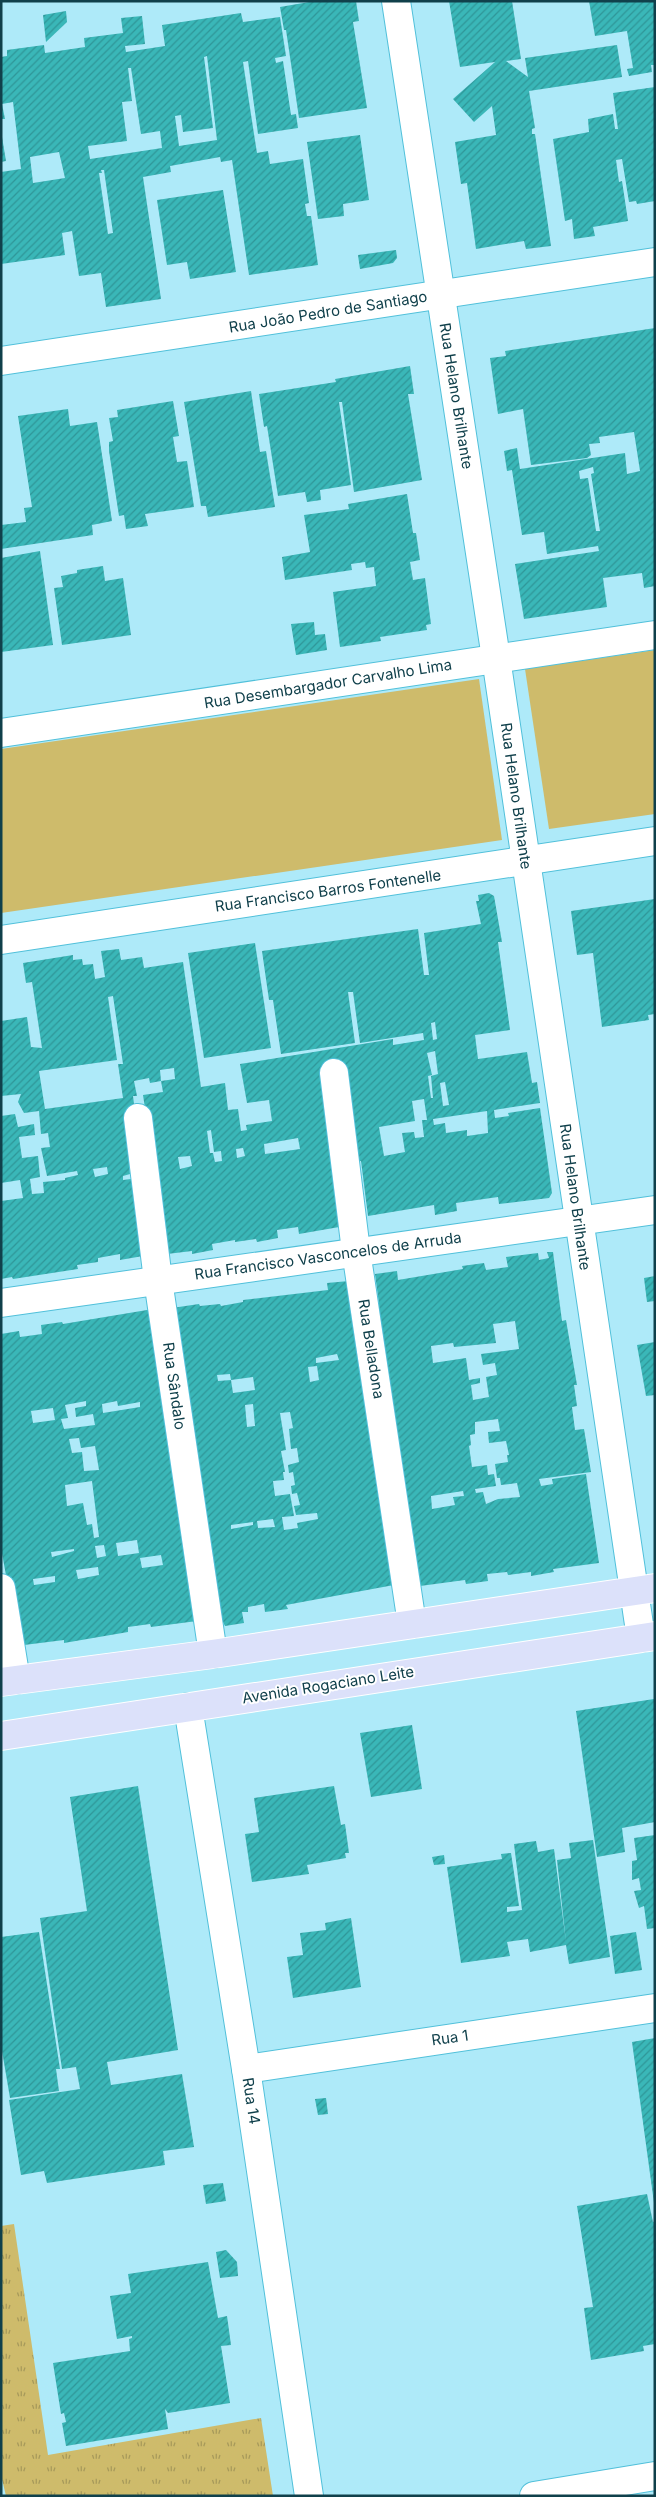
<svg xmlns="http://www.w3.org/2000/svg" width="656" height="2497" viewBox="0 0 656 2497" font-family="Inter,sans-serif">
<defs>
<pattern id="grass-tufts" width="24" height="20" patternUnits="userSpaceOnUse" patternTransform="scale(1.25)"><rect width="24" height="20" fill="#cebb6b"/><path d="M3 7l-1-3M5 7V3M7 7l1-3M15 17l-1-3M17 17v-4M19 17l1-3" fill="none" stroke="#a6995a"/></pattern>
<pattern id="building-hatch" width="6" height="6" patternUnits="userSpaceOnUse" patternTransform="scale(1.25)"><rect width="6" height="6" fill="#3ab7b8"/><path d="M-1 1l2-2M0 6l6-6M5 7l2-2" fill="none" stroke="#2f9698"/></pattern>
</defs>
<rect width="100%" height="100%" fill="#aeeaf9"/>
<path fill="url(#grass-tufts)" d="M14 2224 48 2455 261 2418 273 2496H6L1 2475V2226Z"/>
<g fill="#cebb6b">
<path d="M655 650V814L549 829 525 669Z"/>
<path d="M479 679 502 840 1 913V749Z"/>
</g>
<g fill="url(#building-hatch)" fill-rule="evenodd">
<path d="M315 1H356L359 21 353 22 367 108 299 118 286 30H284L280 7Z"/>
<path d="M449 1H512L521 59 506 61 528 77 525 58 617 45 622 77 529 91 535 128 532 129V134H535L551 246 526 249 524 241 476 249 467 183 461 184 455 142 496 135 492 106 474 122 453 99 495 62 460 67Z"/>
<path d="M589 1H655V65H651L652 72 629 76 627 69 633 68 627 31 595 36Z"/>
<path d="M66 11 67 22 46 42 43 15Z"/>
<path d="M241 13 243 22 280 17 286 56 275 58 276 63 283 61 291 115 296 114 298 128 258 134 248 61 243 62 254 134 257 153 268 151 270 164 303 159 309 203 305 204 307 216H311L318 265 249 275 232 160 221 162 220 157 170 166 171 172 143 177 161 299 106 307 101 273 79 276 72 231 62 233 65 255 1 264V172L21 169 13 102 2 104 5 119H1V57L7 56V50L44 45 45 53 85 47 84 38 123 33 121 18 142 16 145 44 125 46 126 52 165 46 162 25ZM207 56 217 140 179 146 175 116 181 115 183 132 213 128 204 57ZM128 68H131L141 134 160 131 162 148 90 159 88 146 127 141 122 102 132 101ZM59 152 65 178 33 183 30 157ZM101 170H104L113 233 108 234 99 173H102Z"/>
<path d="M655 87V201L637 204 636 201 629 202 622 159 616 160 619 182 622 181 628 221 593 227 595 236 574 239 572 219 565 221 553 139 589 132 588 119 613 114 615 129H618L613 93Z"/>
<path d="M1 131 6 161 1 162Z"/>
<path d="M360 135 369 200 343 204 344 216 318 219 307 142Z"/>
<path d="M223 190 236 272 190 279 187 262 167 265 157 200Z"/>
<path d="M396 250 397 258 393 263 360 269 358 255Z"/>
<path d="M655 328V586L644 588 642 573 603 578 607 607 524 619 515 564 599 551 598 546 547 554 544 532 522 535 512 470 507 471 504 451 517 448 520 469 625 453 627 474 640 471 634 432 599 437 600 443 589 444 591 455 587 458 531 465 523 409 498 414 490 358 506 356 505 351ZM593 467 594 473 591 474 600 531H596L588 478 580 479 579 471Z"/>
<path d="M410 366 414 394H408L422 480 354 492 342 402H339L351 485 320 490 321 500 307 502 305 492 278 496 267 426 264 427 259 394 336 382 335 379Z"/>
<path d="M251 391 260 452 266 451 275 507 208 517 206 506H201L184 402Z"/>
<path d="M173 401 179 436 173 437 177 462 187 461 194 507 145 514 148 526 126 529 124 515 119 516 109 451V442L113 441 109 418 118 417 117 410Z"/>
<path d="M68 409 70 426 97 422 112 521 92 525 93 535 1 549V525L26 522 24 508 32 507 18 416Z"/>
<path d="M407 494 413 533H416L420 560 410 562 413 580 425 578 431 624 426 625 427 630 380 637 381 641 340 647 333 592 376 586 374 567 366 568 365 562 351 564 352 570 285 580 282 557 310 552 304 515 349 509 348 504Z"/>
<path d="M40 551 53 645 1 652V558Z"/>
<path d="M103 566 105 581 123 578 131 635 62 645 54 588 63 587 61 576 77 573V570Z"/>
<path d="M314 622 315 635 325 634 327 650 296 655 291 624Z"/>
<path d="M489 893 494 896 502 942H498L510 1030 475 1035 478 1059 527 1052 532 1083 537 1082 540 1103 494 1110 495 1118 509 1116 508 1113 540 1108 552 1193 549 1198 499 1204 498 1197 456 1203 457 1211 435 1215 434 1205 368 1216 361 1161 354 1162 346 1065 328 1068 345 1226 299 1234 298 1227 277 1230 278 1238 257 1242 256 1239 235 1242V1240L212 1244 213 1250 192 1254V1251L167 1254 143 1095 163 1092 161 1081 175 1079 174 1068 160 1070 161 1081 150 1083 149 1078 134 1081 137 1096H133L136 1120 132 1164H129L130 1174 123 1176V1180L131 1179 143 1256 120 1260V1254L98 1258V1262L77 1265 78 1269 13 1279 12 1277 1 1279V1201L23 1198 20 1180 1 1183V1116L15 1114 18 1127 34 1124 35 1135 19 1137 22 1158 38 1156 40 1177 30 1179 32 1194 44 1193 43 1182 65 1180V1178L78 1175 77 1171 47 1176 41 1148 50 1147 48 1133 41 1134 39 1111 24 1113 18 1102 21 1094 1 1096V1021L27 1017 31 1047 42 1048 32 982 26 983 23 963 73 955V960L82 959 83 965 93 964 95 979 105 977 101 951 119 949 121 960 142 957 144 968 183 962 201 1087 225 1083 228 1110 238 1109 241 1131 247 1130 246 1125 272 1121 269 1100 247 1103 240 1064 393 1039V1045L424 1040 423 1033 360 1043 353 992H348L355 1043 281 1054 273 1000H269L262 951 418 929 424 975H429L424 933 481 924 476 901H479L478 895ZM113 996 123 1064H118L123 1098 45 1109 39 1071 117 1060 108 997ZM435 1022 437 1039 433 1040 431 1023ZM435 1051 438 1074 431 1076 433 1098H431L428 1076 432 1075 427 1053ZM445 1082 449 1105 443 1106 440 1083ZM424 1099 427 1120H422L424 1137 415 1138 414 1132 402 1133 405 1152 384 1156 379 1127 415 1121 412 1101ZM487 1111 488 1133 467 1136V1130L446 1133 445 1123 434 1125 433 1119ZM211 1130 214 1152 221 1151 222 1161 215 1162 213 1153H210L207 1131ZM298 1138 300 1149 265 1154 264 1144ZM243 1148 245 1156 237 1158 236 1149ZM190 1156 192 1166 180 1169 178 1157ZM107 1167 108 1174 95 1177 93 1169Z"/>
<path d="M655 899V1014L648 1015 649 1020 602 1027 593 953 577 955 571 911Z"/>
<path d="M255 943 271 1048 204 1058 188 953Z"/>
<path d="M547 1252H553L562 1321 566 1320 577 1385H574L577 1406 572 1407 575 1430 584 1429 591 1472 539 1479 541 1486 553 1484 552 1479 586 1474 599 1563 553 1569 554 1572 531 1576V1572L508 1575 507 1572 487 1574 488 1581 466 1584 465 1580 420 1586 411 1520 406 1521 373 1305 379 1304 375 1274 397 1271 398 1280 463 1269 462 1266 484 1263 486 1270 508 1267 506 1257 538 1253 539 1260 549 1258ZM515 1321 519 1349 481 1354 483 1365 495 1363 497 1375 486 1377 489 1397 473 1400 471 1385 480 1383V1378L469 1380 466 1358 433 1363 431 1346 453 1343 454 1347 496 1343 493 1324ZM498 1419 500 1431 488 1432 489 1443 506 1441 509 1455H507L508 1462 495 1464 497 1478H500L501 1485 517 1483 520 1497 498 1499 486 1504 483 1492 476 1493 475 1489 496 1486 494 1474 488 1475 487 1465 472 1467 469 1446 471 1445 470 1435 475 1434V1422ZM463 1491 464 1496 453 1497 455 1505 432 1509 431 1496Z"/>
<path d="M655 1276V1301L647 1302 644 1278Z"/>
<path d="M349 1281 394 1585 286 1605 288 1609 265 1612 264 1604 248 1607V1612H242L244 1623 225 1626 220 1616 172 1308 199 1304 200 1306 220 1304 221 1306 243 1302V1300L328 1290 327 1283ZM337 1354 339 1360 316 1363V1358ZM317 1366 319 1380 310 1382 308 1367ZM230 1374 231 1380 218 1381 217 1375ZM253 1377 255 1390 233 1393 231 1380ZM253 1404 255 1426 247 1427 245 1405ZM290 1412 293 1428 289 1429 291 1449 297 1448 299 1462 288 1465 289 1473 293 1472 295 1485 291 1486 292 1494 297 1493 300 1505 294 1506 296 1515 317 1513 318 1519 297 1523 298 1528 284 1530 282 1517 294 1516 290 1494 275 1496 273 1481 284 1480 283 1472H285L281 1451 286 1450 280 1413ZM273 1519 275 1527 258 1528 257 1521ZM253 1522V1525L231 1529V1525Z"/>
<path d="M153 1309 197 1621 151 1627 150 1624 128 1627V1632L64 1643V1640L16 1646 12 1608 1 1548V1334L19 1331 20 1337 42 1334 41 1325 62 1322 63 1324ZM86 1401V1406L75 1408 76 1417 93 1414 95 1425 64 1429 61 1419 68 1418 65 1405ZM117 1401 118 1406 140 1402V1407L103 1413 102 1404ZM53 1408 55 1420 33 1423 31 1411ZM79 1438 81 1448 95 1446 99 1470 84 1471 82 1452 72 1453 69 1439ZM92 1481 99 1537 94 1538 92 1524 87 1525 83 1503 67 1506 65 1485ZM137 1540 139 1553 118 1556 116 1543ZM104 1545 106 1556 97 1558 95 1546ZM74 1549V1551L52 1557 51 1552ZM161 1555 163 1565 142 1568 140 1558ZM98 1567 99 1575 78 1579 76 1570ZM55 1576V1582L34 1585 33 1579Z"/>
<path d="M655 1342V1395L646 1396 637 1345Z"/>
<path d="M654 1699 655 1822 622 1828 625 1852 597 1857 576 1711Z"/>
<path d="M412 1725 422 1789 371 1797 360 1733Z"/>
<path d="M138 1786 178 2050 107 2062 111 2085 182 2074 194 2147 163 2151 165 2165 47 2183 44 2171 21 2175 9 2100 80 2089 76 2067 62 2069 40 1918 87 1911 70 1797Z"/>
<path d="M334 1786 341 1825 345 1824 349 1853H345L346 1858 307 1865 309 1874 252 1882 245 1834 259 1832 254 1798Z"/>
<path d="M655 1835V1928L647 1929 644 1906 639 1908 634 1891 641 1890 639 1878 632 1880V1861L637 1860 634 1838Z"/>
<path d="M593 1840 610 1957 569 1964 566 1945 530 1952 528 1939 507 1942 510 1956 461 1963 447 1867 502 1859 501 1854 511 1853 519 1906 507 1907V1912L522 1910 514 1844 536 1841 538 1852 554 1849 566 1942 557 1860 571 1858 569 1843Z"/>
<path d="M444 1855 445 1864 434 1865 432 1857Z"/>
<path d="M351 1918 361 1987 293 1998 287 1957 303 1955 300 1933 326 1930 325 1923Z"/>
<path d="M39 1932 60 2069H56L59 2091 10 2098 1 2045V1937Z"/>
<path d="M636 1932 642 1970 615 1974 610 1936Z"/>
<path d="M655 2038V2203H654L632 2042Z"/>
<path d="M326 2098 328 2114 318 2115 315 2099Z"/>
<path d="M223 2183 226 2201 206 2204 203 2185Z"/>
<path d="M647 2194 653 2222 655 2221V2344L643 2346 644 2351 591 2360 584 2308 593 2307 577 2206Z"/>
<path d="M226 2250 237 2262 238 2276 220 2278 216 2252Z"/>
<path d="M208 2262 218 2318 227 2316 231 2345 221 2346 230 2403 168 2413 165 2409 168 2429 66 2446 62 2423 66 2422 64 2413 61 2414 53 2363 130 2351 129 2339 132 2338V2336L117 2339 110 2296 131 2293 128 2274Z"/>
</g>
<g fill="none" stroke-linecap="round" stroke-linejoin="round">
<defs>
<g id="minor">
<path d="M396 1 496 658 641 1638"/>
<path d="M1 361 655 262"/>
<path d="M1 733 655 635"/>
<path d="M1 940 655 841"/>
<path d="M334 1073 356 1251 412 1624"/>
<path d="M138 1118 158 1280 213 1654"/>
<path d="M1 1303 655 1210"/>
<path d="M1 1588 16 1680"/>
<path d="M188 1707 246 2069 309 2496"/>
<path d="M246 2069 655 2008"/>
<path d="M534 2496 655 2476"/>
</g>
<g id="major">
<path d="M1 1682 213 1654 655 1588"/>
<path d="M1 1736 655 1636"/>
</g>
</defs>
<use href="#minor" stroke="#51c0da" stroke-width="30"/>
<use href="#major" stroke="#fff" stroke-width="30"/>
<use href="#minor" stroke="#fff" stroke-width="28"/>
<use href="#major" stroke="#dce1fa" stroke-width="28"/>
</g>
<g text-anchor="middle" stroke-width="4" stroke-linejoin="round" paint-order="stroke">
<g font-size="15" fill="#10404b" stroke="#fff">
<text transform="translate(328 312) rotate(-9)" y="5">Rua João Pedro de Santiago</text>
<text transform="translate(456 396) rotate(81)" y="5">Rua Helano Brilhante</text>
<text transform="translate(328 684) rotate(-9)" y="5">Rua Desembargador Carvalho Lima</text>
<text transform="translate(516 796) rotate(82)" y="5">Rua Helano Brilhante</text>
<text transform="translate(328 891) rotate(-8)" y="5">Rua Francisco Barros Fontenelle</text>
<text transform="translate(575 1197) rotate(82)" y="5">Rua Helano Brilhante</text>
<text transform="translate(328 1256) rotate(-8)" y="5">Rua Francisco Vasconcelos de Arruda</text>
<text transform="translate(371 1349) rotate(81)" y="5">Rua Belladona</text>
<text transform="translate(174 1386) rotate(82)" y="5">Rua Sândalo</text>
<text transform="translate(328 1685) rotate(-9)" y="5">Avenida Rogaciano Leite</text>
<text transform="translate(450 2038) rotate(-8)" y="5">Rua 1</text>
<text transform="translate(251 2101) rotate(81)" y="5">Rua 14</text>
</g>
</g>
<rect width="656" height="2497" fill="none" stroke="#10404b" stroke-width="5"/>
</svg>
